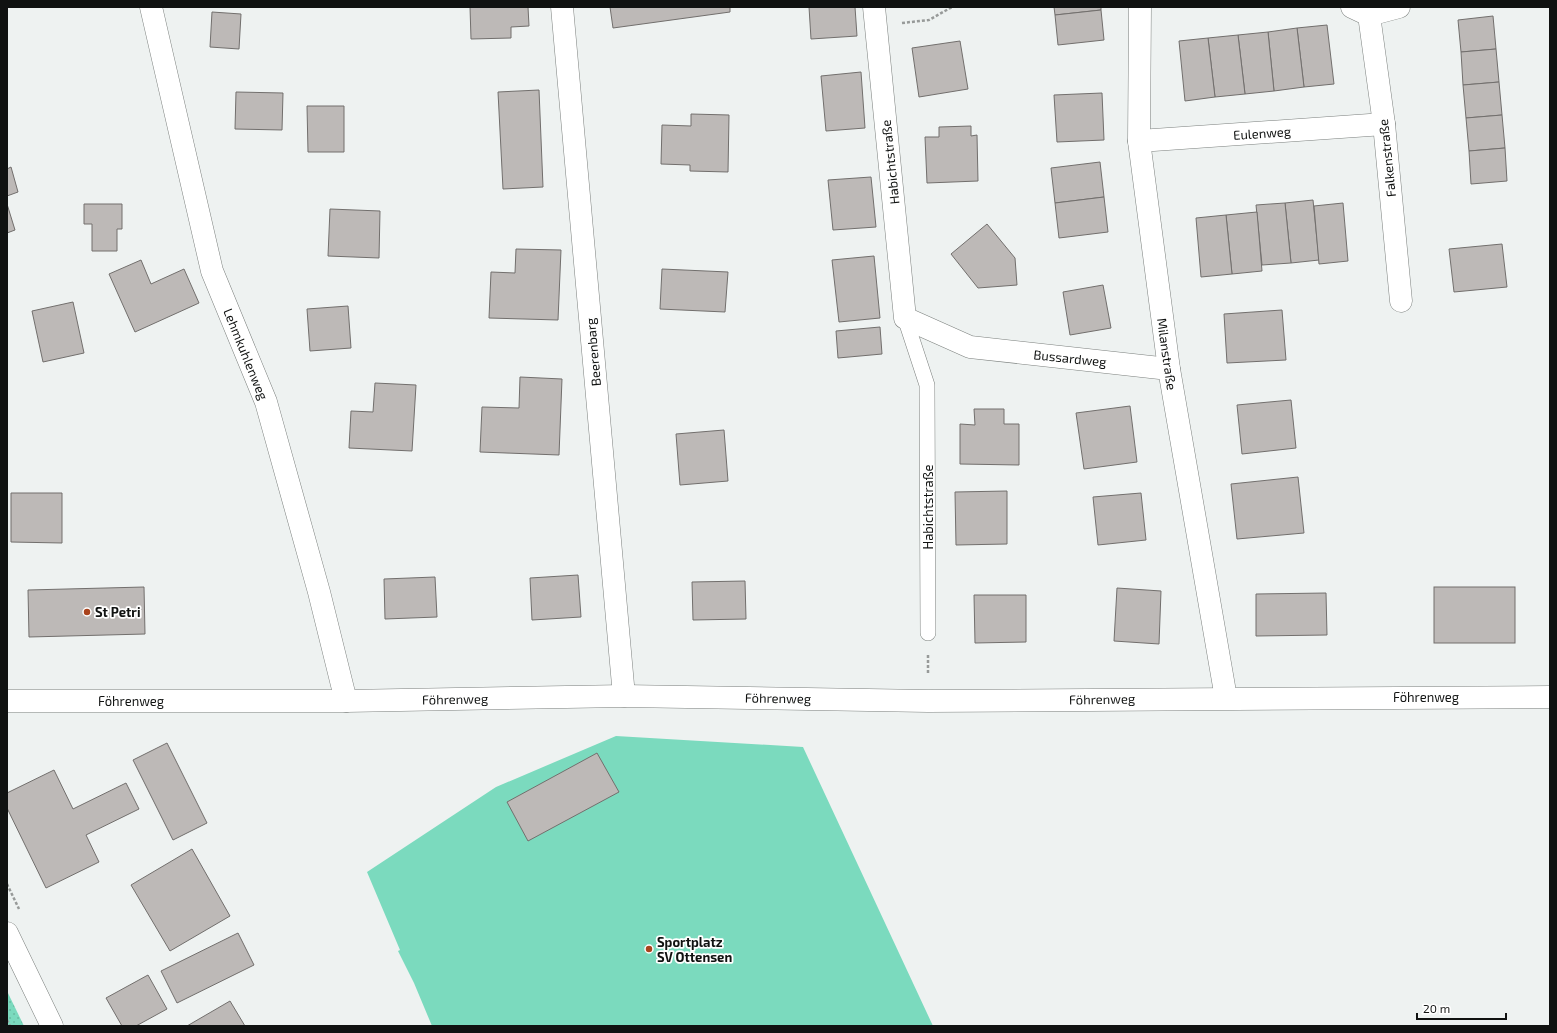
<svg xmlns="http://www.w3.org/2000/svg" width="1557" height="1033" viewBox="0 0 1557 1033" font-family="'Exo 2',sans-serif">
<defs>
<pattern id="grass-dots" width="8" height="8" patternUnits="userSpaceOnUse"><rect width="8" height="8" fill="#7bdabe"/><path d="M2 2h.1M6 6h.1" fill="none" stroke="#69baa2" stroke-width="1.8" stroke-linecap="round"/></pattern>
</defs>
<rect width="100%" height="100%" fill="#eef2f1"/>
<path fill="url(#grass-dots)" d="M7 991 24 1026H7Z"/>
<path fill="#7bdabe" d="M616 736 803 747 933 1026H432L414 983 398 951 400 950 367 872 496 787Z"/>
<g fill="#bdb9b7" stroke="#726f6d">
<path d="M470 7H528L529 26 511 27V38L471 39Z"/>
<path d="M610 7H730V12L613 28Z"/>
<path d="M809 7H855L857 36 811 39Z"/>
<path d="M1054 7H1101V10L1055 15Z"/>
<path d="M1101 10 1104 40 1058 45 1055 15Z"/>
<path d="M212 12 241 14 239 49 210 47Z"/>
<path d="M1493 16 1496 49 1461 52 1458 20Z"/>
<path d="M1327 25 1334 84 1304 87 1297 28Z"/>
<path d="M1297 28 1304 87 1274 91 1268 32Z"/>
<path d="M1268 32 1274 91 1245 94 1238 35Z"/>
<path d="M1238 35 1245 94 1215 97 1208 38Z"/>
<path d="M1208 38 1215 97 1185 101 1179 41Z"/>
<path d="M960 41 968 89 919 97 912 48Z"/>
<path d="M1496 49 1499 82 1463 85 1461 52Z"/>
<path d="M861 72 865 128 826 131 821 76Z"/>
<path d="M1499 82 1502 115 1466 118 1463 85Z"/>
<path d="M539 90 543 187 503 189 498 92Z"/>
<path d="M236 92 283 93 282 130 235 129Z"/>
<path d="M1102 93 1104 140 1057 142 1054 95Z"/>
<path d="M307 106H344V152H308Z"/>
<path d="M691 114 729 115 728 172 690 171V165L661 164 662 125 691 126Z"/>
<path d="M1502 115 1505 148 1469 151 1466 118Z"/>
<path d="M971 126V136L977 135 978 181 927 183 925 137H939V127Z"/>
<path d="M1505 148 1507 181 1471 184 1469 151Z"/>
<path d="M1100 162 1104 197 1055 203 1051 168Z"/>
<path d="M11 167 18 192 7 196V169Z"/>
<path d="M871 177 876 227 833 230 828 180Z"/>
<path d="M1104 197 1108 232 1059 238 1055 203Z"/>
<path d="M1313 200 1319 260 1291 263 1285 203Z"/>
<path d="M1285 203 1291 263 1262 265 1256 205Z"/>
<path d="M1343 203 1348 261 1319 264 1314 206Z"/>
<path d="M7 204 15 230 7 233Z"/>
<path d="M84 204H122V229H117V251H92V224H84Z"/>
<path d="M330 209 380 211 379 258 328 256Z"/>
<path d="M1257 212 1262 271 1232 274 1226 215Z"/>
<path d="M1226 215 1232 274 1201 277 1196 218Z"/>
<path d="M987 224 1015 258 1017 285 978 288 951 254Z"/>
<path d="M1502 244 1507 287 1454 292 1449 249Z"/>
<path d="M516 249 561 250 558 320 489 318 491 272 515 273Z"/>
<path d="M874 256 880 318 839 322 832 260Z"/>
<path d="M141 260 151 284 184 269 199 303 135 332 109 274Z"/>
<path d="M662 269 728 272 725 312 660 309Z"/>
<path d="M1103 285 1111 328 1070 335 1063 292Z"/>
<path d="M73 302 84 353 43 362 32 311Z"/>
<path d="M348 306 351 348 310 351 307 309Z"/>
<path d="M1282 310 1286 360 1227 363 1224 314Z"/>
<path d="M880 327 882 354 838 358 836 331Z"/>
<path d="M520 377 562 379 559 455 480 452 482 407 519 408Z"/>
<path d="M375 383 416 385 412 451 349 448 351 411 373 412Z"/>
<path d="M1291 400 1296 448 1242 454 1237 405Z"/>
<path d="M1130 406 1137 462 1084 469 1076 413Z"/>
<path d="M974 409H1004V424H1019V465L960 464V424L975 425Z"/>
<path d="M724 430 728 481 680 485 676 434Z"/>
<path d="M1298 477 1304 533 1237 539 1231 484Z"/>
<path d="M1007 491V544L956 545 955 492Z"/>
<path d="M11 493H62V543L11 542Z"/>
<path d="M1141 493 1146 540 1098 545 1093 497Z"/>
<path d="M578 575 581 617 532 620 530 578Z"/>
<path d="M435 577 437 617 385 619 384 579Z"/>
<path d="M745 581 746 619 693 620 692 582Z"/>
<path d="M144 587 145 634 29 637 28 590Z"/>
<rect x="1434" y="587" width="81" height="56"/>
<path d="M1117 588 1161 591 1159 644 1114 641Z"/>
<path d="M1326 593 1327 635 1256 636V594Z"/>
<path d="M974 595H1026V642L975 643Z"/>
<path d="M167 743 207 823 173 840 133 760Z"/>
<path d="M597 753 619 792 528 841 507 802Z"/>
<path d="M54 770 73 809 126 783 139 809 86 835 99 862 46 888 7 808V793Z"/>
<path d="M192 849 230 916 170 951 131 885Z"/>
<path d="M238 933 254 965 177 1003 161 971Z"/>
<path d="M148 975 167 1009 136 1026H122L106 998Z"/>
<path d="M230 1001 245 1026H187Z"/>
</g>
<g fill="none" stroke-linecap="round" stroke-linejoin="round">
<defs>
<path id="lane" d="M905 318 927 385 928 633"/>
<g id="street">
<path d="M151 7 212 271 266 402 319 592 346 701"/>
<path d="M562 7 624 696"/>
<path d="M874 7 905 318 970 347 1169 369"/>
<path d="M1140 7 1139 141 1169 369 1226 698"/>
<path d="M1352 7 1369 15 1384 124 1401 301"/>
<path d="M1369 15 1399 7"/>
<path d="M1139 141 1384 124"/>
</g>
<g id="secondary">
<path d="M7 701H346L624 696 928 701 1550 697"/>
<path d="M7 933 52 1026"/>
</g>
</defs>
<use href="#lane" stroke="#7c807e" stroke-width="16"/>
<use href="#street" stroke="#7c807e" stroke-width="23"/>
<use href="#secondary" stroke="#7c807e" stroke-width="23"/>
<g stroke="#979a99" stroke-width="2.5" stroke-dasharray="3 2" stroke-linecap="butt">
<path d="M902 23 929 20 952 7"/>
<path d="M928 655V674"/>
<path d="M7 884 19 909"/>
<path d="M7 1020 10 1026"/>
</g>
<use href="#lane" stroke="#fff" stroke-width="15"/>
<use href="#street" stroke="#fff" stroke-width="22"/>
<use href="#secondary" stroke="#fff" stroke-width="22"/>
</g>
<g fill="#a9431c" stroke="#fff" stroke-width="1.5">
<circle cx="87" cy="612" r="4"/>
<circle cx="649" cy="949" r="4"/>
</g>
<g text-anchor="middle" stroke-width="3.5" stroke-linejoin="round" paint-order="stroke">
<g font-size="13" fill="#101211" stroke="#fff">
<text transform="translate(1262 133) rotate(-4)" y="5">Eulenweg</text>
<text transform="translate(1387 158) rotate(-96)" y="5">Falkenstraße</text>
<text transform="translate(890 162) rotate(-96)" y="5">Habichtstraße</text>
<text transform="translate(593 352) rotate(-95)" y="5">Beerenbarg</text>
<text transform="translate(246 354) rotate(68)" y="5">Lehmkuhlenweg</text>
<text transform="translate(1167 354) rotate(82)" y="5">Milanstraße</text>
<text transform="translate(1070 358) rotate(6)" y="5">Bussardweg</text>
<text transform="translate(928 507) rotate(-90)" y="5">Habichtstraße</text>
<text x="1426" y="702">Föhrenweg</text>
<text transform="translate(778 698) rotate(1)" y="5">Föhrenweg</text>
<text transform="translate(455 699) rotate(-1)" y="5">Föhrenweg</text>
<text transform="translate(1102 699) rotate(-1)" y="5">Föhrenweg</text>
<text x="131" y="706">Föhrenweg</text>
</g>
<g font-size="13" font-weight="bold" fill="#101211" stroke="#fff" text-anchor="start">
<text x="95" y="617">St Petri</text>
<text x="657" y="947">Sportplatz<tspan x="657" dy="15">SV Ottensen</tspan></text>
</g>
</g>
<rect width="1557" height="1033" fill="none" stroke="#101211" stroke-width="16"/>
<path d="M1417 1013v6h89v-6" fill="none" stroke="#101211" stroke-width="2"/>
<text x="1423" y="1013" font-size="12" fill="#101211" stroke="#ffffff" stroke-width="3" paint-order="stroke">20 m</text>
</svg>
